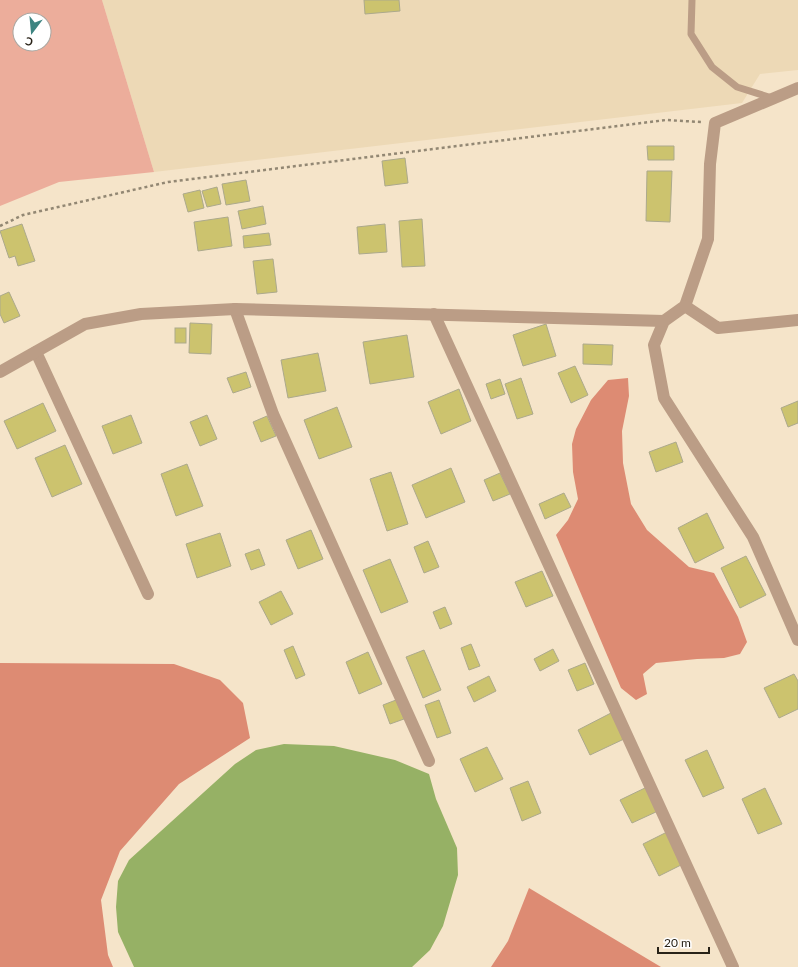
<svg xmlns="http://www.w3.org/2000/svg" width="798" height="967" viewBox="0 0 798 967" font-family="Lato,sans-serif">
<rect width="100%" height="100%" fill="#f5e4c9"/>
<path fill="#edd9b6" d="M102 0H798V70L760 74 742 103 154 172Z"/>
<path fill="#ecad9b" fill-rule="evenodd" d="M0 0H102L154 172 59 182 0 206ZM20 20H44V44H20Z"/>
<g fill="#dd8b73">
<path d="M628 378 629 396 622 431 623 463 631 504 647 530 689 567 714 573 738 617 747 642 740 654 724 658 697 659 656 663 643 674 647 694 636 700 621 688 556 535 568 520 578 499 573 472 572 444 576 429 591 400 608 380Z"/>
<path d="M0 663 174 664 220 680 243 703 250 738 179 784 120 851 101 900 108 955 113 967H0Z"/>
<path d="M529 888 661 967H491L508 941Z"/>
</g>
<path fill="#96b165" d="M284 744 334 746 395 760 429 774 436 799 457 848 458 875 443 926 430 950 412 967H134L118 932 116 907 118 881 129 860 235 764 256 750Z"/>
<g fill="#ccc36e" stroke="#aca98c">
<path d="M364 0H399L400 11 365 14Z"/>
<path d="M647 146H674V160H648Z"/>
<path d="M405 158 408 183 385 186 382 161Z"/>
<path d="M647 171H672L670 222 646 221Z"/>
<path d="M246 180 250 201 226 205 222 184Z"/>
<path d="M217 187 221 204 207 207 202 191Z"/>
<path d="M200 190 204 208 188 212 183 194Z"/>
<path d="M263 206 266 224 242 229 238 211Z"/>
<path d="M228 217 232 246 198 251 194 222Z"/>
<path d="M422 219 425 266 402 267 399 221Z"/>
<path d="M22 224 35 261 18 266 15 256 9 258 0 231Z"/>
<path d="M385 224 387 252 359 254 357 227Z"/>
<path d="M269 233 271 245 244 248 243 236Z"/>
<path d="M273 259 277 292 257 294 253 261Z"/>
<path d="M9 292 20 316 4 323 0 314V296Z"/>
<path d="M190 323 212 324 211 354 189 353Z"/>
<path d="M546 324 556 356 523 366 513 335Z"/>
<rect x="175" y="328" width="11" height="15"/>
<path d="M407 335 414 377 370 384 363 342Z"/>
<path d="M583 344 613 345 612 365 583 364Z"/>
<path d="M318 353 326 391 288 398 281 360Z"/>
<path d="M575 366 588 395 571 403 558 373Z"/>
<path d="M246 372 251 387 233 393 227 378Z"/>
<path d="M521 378 533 414 517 419 505 384Z"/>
<path d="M500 379 505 394 491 399 486 384Z"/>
<path d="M459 389 471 421 441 434 428 402Z"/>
<path d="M798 401V423L788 427 781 408Z"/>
<path d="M43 403 56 431 17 449 4 421Z"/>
<path d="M337 407 352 447 319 459 304 420Z"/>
<path d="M131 415 142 443 113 454 102 426Z"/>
<path d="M207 415 217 439 200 446 190 422Z"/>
<path d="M267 416 276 436 261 442 253 422Z"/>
<path d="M676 442 683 462 656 472 649 452Z"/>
<path d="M65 445 82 484 52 497 35 458Z"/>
<path d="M187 464 203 506 176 516 161 474Z"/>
<path d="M451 468 465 502 426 518 412 485Z"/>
<path d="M391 472 408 524 387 531 370 479Z"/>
<path d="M500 473 510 494 493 501 484 480Z"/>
<path d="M564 493 571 507 545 519 539 504Z"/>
<path d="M707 513 724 548 695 563 678 528Z"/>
<path d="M311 530 323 559 298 569 286 540Z"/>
<path d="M220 533 231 566 197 578 186 544Z"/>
<path d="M428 541 439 567 424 573 414 547Z"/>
<path d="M259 549 265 565 251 570 245 554Z"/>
<path d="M746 556 766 595 740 608 721 568Z"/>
<path d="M390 559 408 602 381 613 363 570Z"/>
<path d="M542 571 553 596 526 607 515 582Z"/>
<path d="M281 591 293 614 271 625 259 602Z"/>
<path d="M445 607 452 624 440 629 433 612Z"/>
<path d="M471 644 480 666 469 670 461 648Z"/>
<path d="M293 646 305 675 296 679 284 650Z"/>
<path d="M553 649 559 661 540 671 534 659Z"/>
<path d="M424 650 441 690 423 698 406 657Z"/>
<path d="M368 652 382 684 359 694 346 662Z"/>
<path d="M585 663 594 684 577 691 568 670Z"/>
<path d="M794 674 798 681V709L779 718 764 688Z"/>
<path d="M489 676 496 691 474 702 467 687Z"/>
<path d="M396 700 404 719 390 724 383 705Z"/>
<path d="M439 700 451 733 437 738 425 705Z"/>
<path d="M611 713 624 739 590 755 578 730Z"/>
<path d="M487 747 503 779 475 792 460 759Z"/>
<path d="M707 750 724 788 703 797 685 760Z"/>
<path d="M528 781 541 813 522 821 510 788Z"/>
<path d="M647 787 658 811 632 823 620 800Z"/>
<path d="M765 788 782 824 758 834 742 799Z"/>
<path d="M667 832 683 864 659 876 643 844Z"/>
</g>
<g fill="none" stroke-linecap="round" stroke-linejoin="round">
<path stroke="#928773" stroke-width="2.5" stroke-dasharray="3 3" stroke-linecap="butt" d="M0 226 23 215 168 182 666 120 701 122"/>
<path stroke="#bb9d86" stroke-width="7" d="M692 0 691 34 712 67 737 87 772 98"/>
<g stroke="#bb9d86" stroke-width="12">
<path d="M798 88 715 123 710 164 708 239 685 306 664 321 654 345 664 398 753 537 798 640"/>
<path d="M685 306 718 328 798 320"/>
<path d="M235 309 273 414 429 761"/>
<path d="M434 314 733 967"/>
<path d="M36 352 148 594"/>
<path d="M0 372 85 324 141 314 235 309 664 321"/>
</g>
</g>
<g transform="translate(32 32) rotate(196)"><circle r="19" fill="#ffffff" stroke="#a9a7a2"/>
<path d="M0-3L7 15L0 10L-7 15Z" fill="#3d8481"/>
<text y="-6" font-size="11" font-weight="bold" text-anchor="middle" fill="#282217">С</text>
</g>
<path d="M658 947v6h51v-6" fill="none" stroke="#282217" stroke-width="2"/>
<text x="664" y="947" font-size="12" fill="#282217" stroke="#ffffff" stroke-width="3" paint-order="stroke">20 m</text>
</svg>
